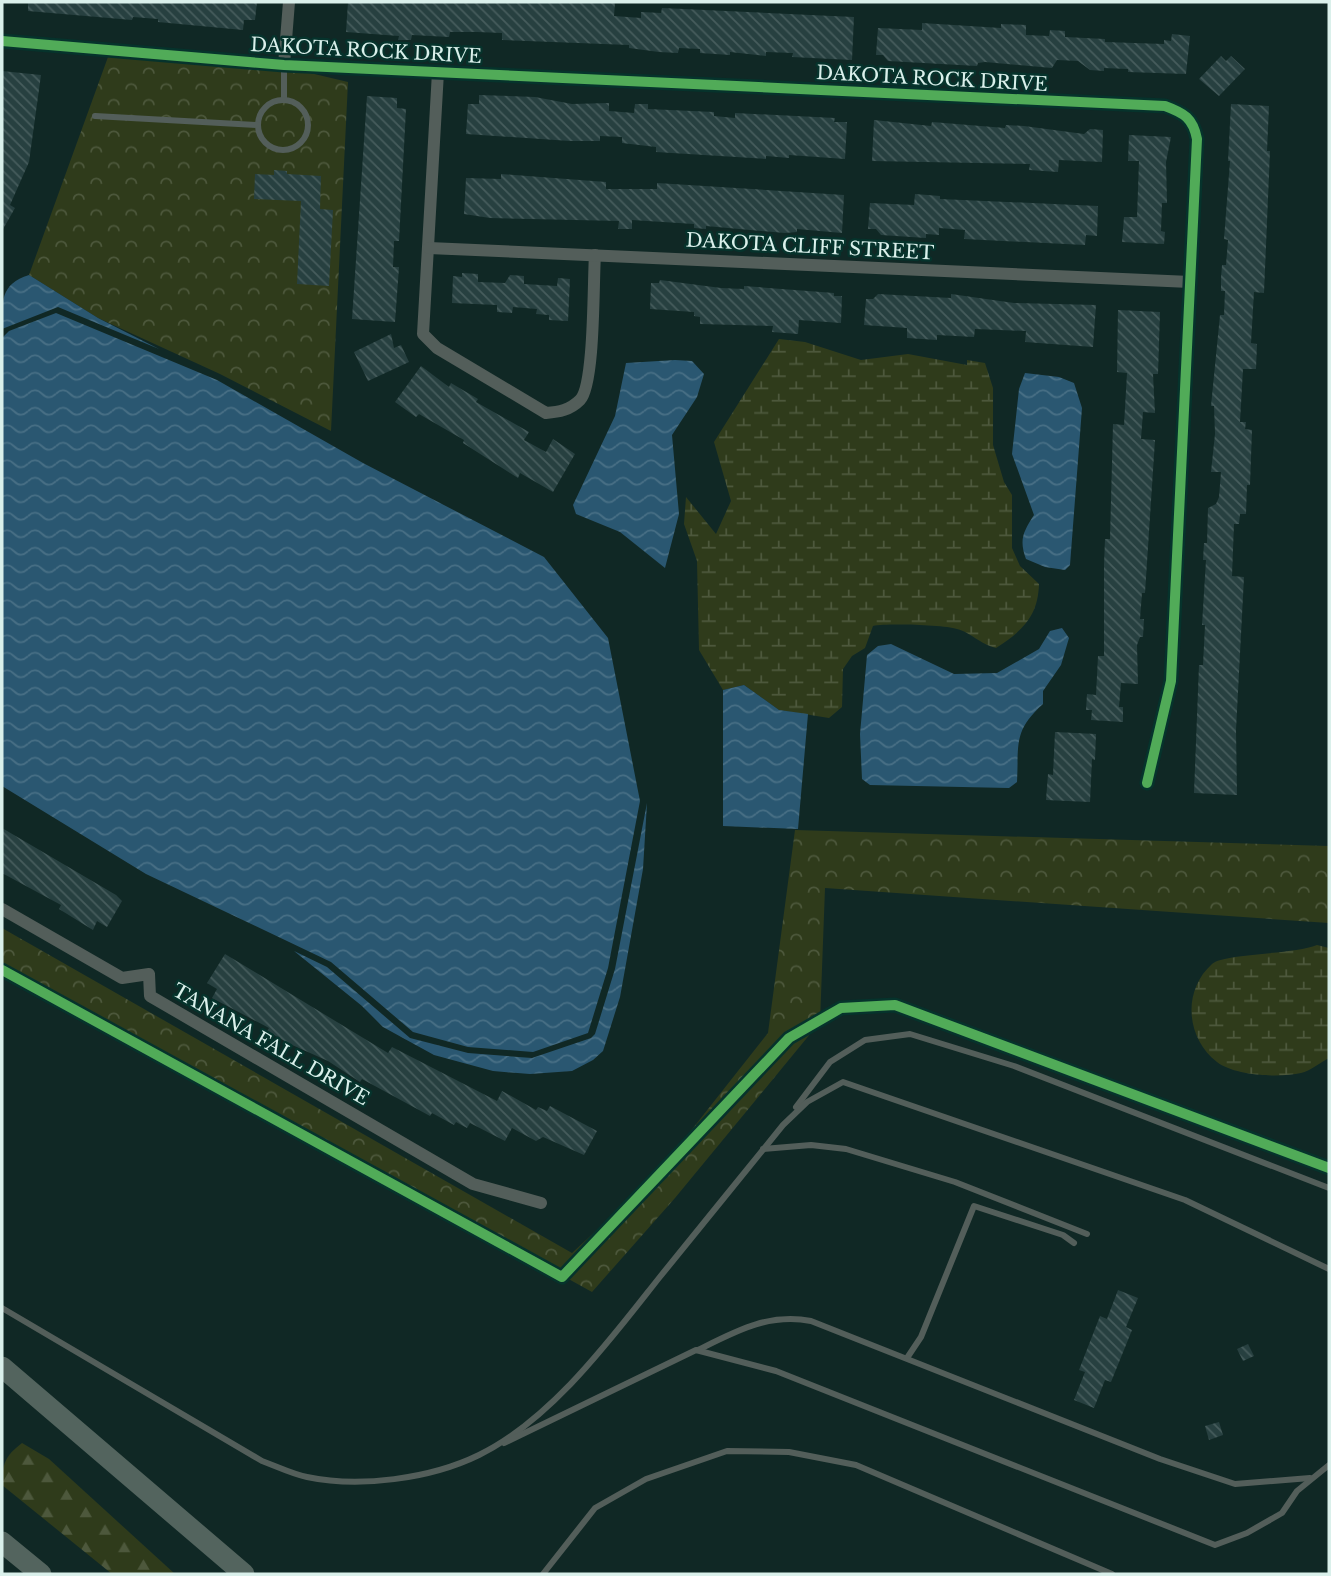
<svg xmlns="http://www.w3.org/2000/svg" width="1331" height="1576" viewBox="0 0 1331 1576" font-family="'Libre Baskerville',serif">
<defs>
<pattern id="forest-firs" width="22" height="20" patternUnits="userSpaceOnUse" patternTransform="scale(1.75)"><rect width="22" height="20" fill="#2f3b1b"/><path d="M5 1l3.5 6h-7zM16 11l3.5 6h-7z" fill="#4d583c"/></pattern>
<pattern id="wetland-marsh" width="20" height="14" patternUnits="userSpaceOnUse" patternTransform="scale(1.75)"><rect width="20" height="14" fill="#2f3b1b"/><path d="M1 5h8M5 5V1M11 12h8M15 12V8" fill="none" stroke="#4d583c"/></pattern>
<pattern id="park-crowns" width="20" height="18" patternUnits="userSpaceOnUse" patternTransform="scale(1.75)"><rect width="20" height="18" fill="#2f3b1b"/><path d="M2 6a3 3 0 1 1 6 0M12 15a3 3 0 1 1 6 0" fill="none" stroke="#4d583c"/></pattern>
<pattern id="water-waves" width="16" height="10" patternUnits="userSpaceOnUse" patternTransform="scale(1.75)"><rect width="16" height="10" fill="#2a5771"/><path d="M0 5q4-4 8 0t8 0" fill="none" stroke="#486f85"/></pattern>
<pattern id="building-back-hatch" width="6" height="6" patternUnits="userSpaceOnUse" patternTransform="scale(1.75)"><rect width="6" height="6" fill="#274040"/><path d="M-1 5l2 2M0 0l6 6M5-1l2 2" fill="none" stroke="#465c5c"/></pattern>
</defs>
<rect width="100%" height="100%" fill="#102825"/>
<path fill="url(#forest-firs)" d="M22 1443 49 1459 175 1574H112L2 1485C2 1464 5 1456 22 1443Z"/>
<g fill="url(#wetland-marsh)">
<path d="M779 339 805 342 861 360 908 354 967 365V360L985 363 993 388V445L1004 482 1012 495V548L1020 566 1039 584C1038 617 1022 631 996 648 978 643 972 633 957 629 944 625 887 623 873 626L865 648 852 656 843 669 842 707 829 718 779 710 744 685 723 690 699 650 697 561 684 524 686 497 716 534 731 501 714 442Z"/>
<path d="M1317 945 1329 948V1058C1321 1062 1310 1071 1301 1073 1280 1078 1235 1076 1217 1062 1186 1038 1182 991 1212 964 1224 953 1292 955 1317 945Z"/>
</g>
<g fill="url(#park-crowns)">
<path d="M108 57 310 73 348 82 331 431 220 374 98 318 29 275Z"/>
<path d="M795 830 1329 846V923L825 888 820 1022 675 1198 592 1292 2 965V928L572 1253 656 1175 768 1033Z"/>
</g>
<g fill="url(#water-waves)">
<path d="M29 275 98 318 159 349 58 307 2 329C2 302 0 284 29 275Z"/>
<path d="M56 313 217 380 363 463 544 557 608 638 640 801 608 968 588 1033 533 1052 468 1047 413 1032 331 962 146 874 2 786V338L9 331Z"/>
<path d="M675 360 692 361 704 374 697 397 672 435 679 514 665 568 620 532 576 514 573 505 615 416 626 363Z"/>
<path d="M1025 373 1059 377 1074 383 1082 408 1070 565 1065 570 1045 567 1026 559C1019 540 1023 532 1034 515L1012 454 1019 389Z"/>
<path d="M1062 628 1069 638 1061 665 1043 691V704C1013 731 1019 744 1017 782L1009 788 870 785 862 779 860 734 867 655 878 646 891 644 954 674 997 673 1039 649 1050 631Z"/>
<path d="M744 685 779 710 808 714 798 829 723 826V690Z"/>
<path d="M647 803 643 869 620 997 603 1051 593 1060 572 1071 530 1074 493 1071 434 1055 383 1027 362 1006 294 951 327 967 410 1038 468 1053 532 1058 591 1038 595 1034 615 969Z"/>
</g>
<g fill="url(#building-back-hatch)">
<path d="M28 2H257L255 20H244L243 30 158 22V19L133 17 132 20 28 11Z"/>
<path d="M348 2H595L615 3 614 16 641 18V12L661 13 662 8 854 17 852 60 792 57 793 53 766 52V56L730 52V55L700 53V49L679 48 678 53 659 52 629 48V45L502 40V33L477 32H450L449 37 412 35 411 40H398L399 36 346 32Z"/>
<path d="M922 23 1001 28V24L1026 25V35L1049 36 1050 30 1065 31V37L1105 39V42L1164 44V40L1171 41 1172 34 1190 36 1186 74 1128 72V69L1104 68V71L1090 70 1078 61 1057 60 1052 68 985 62 978 63 977 66 888 61 883 55H876L878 28 922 30Z"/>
<path d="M1221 56 1226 61 1231 56 1245 69 1219 96 1199 79Z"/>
<path d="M2 71 41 75 29 162 10 205 15 208 2 231Z"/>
<path d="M479 95 535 97 572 104 609 103V111L634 113 635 104H648V109L714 112V116L735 118V113L835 118 834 122H847L845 159 789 155V158L766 156V159L656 152V147L622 143V137L600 136V141H570L466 134 468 104H479Z"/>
<path d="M367 96 397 98V108L406 109 399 241H394L393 267H399L395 322 352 319Z"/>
<path d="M1231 104 1269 106 1267 151H1270L1264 293 1254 292 1251 343 1257 344 1256 369H1243L1240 422H1246L1245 429 1252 430 1250 485H1247L1246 514H1240L1239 524H1234L1232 576 1244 577 1236 730 1237 795 1194 793 1199 665H1203L1205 625H1202L1206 560H1203L1204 543H1207L1208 508 1216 504 1219 497 1221 472H1211L1215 434 1214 406H1211L1220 315H1224L1225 291H1221V278L1222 265H1226L1228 240 1224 239 1230 161H1228Z"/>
<path d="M874 120 931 126 932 122 1005 128 1006 125 1024 126 1084 134 1090 129 1103 130 1102 162 1059 160 1058 172 1029 170 1030 164 872 161Z"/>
<path d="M1129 135 1171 137 1166 162 1167 203H1162L1161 231 1165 232 1164 244 1122 242 1124 217H1137L1139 161H1128Z"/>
<path d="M274 170 287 171V174L321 176 320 209 333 210 329 286 297 284 301 201 254 199 255 174 274 175Z"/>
<path d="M501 174 606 182V189H657V183L844 195 842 233 797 229V232L785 233 706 226V229L694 228V224L632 220V229H618L619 221 490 218 464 214 466 178 501 179Z"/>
<path d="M915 194 940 196V199L1098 206 1097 236 1086 235 1085 245 964 239 965 230 939 228V235L926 234V238L881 235 876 229H868L870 203 914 205Z"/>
<path d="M462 273 478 274V282L505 283 510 275 524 276V284L557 286 558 278 570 279 568 321 549 320V315L536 314 537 309 513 307 512 313 497 312V305L452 303 453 276 462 277Z"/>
<path d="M660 280 721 288 744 289V286L834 293V296H842L841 323 799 320 798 334 772 332 773 326 700 324V317L694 316V312L650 309 651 283H659Z"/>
<path d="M878 294 951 298V294L1014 303 1096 305 1093 347 1025 342 1026 331 975 329 974 337 937 335V340L907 338V328L864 325 866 299H873Z"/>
<path d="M1118 310 1160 312 1158 374H1153L1155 413 1143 412 1141 439 1155 440 1145 593H1142L1140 619H1144L1143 637H1140L1137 645 1138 684 1121 683 1119 707H1123V722L1091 720 1092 710H1086L1087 694 1096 695 1098 656H1104V565L1105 539H1110L1113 424 1124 425 1127 373 1117 372Z"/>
<path d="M391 334 394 348 401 345 409 362 368 381 354 352Z"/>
<path d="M421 366 449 387 451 383 478 399 476 402 529 432 524 440 546 452 553 439 575 454 553 492 520 473 518 478 463 443 464 440 419 414 416 417 395 402Z"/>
<path d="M1055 732 1096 734 1095 760 1092 759 1090 802 1046 800 1048 774 1053 775Z"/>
<path d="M2 828 116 895 122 901 107 927 97 921 93 930 59 909 61 905 2 873Z"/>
<path d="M225 954 388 1053 392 1047 497 1101 502 1091 536 1110 538 1107 547 1111 550 1106 597 1131 584 1155 543 1137 536 1141 512 1128 505 1141 470 1123 467 1128 456 1122 454 1125 432 1113 430 1116 362 1079 360 1082 328 1061 290 1044 267 1031 269 1028 212 998 217 989 207 983Z"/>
<path d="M1118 1290 1138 1298 1126 1327 1132 1330 1111 1382 1105 1380 1094 1408 1074 1400 1085 1372 1079 1370 1100 1316 1107 1319Z"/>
<path d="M1248 1344 1254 1356 1243 1361 1237 1349Z"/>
<path d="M1219 1422 1223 1435 1209 1440 1205 1426Z"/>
</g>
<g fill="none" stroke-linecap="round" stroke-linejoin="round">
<g stroke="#535e5a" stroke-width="6">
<path d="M284 65V100"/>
<circle cx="283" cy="125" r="25"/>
<path d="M95 116 258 125"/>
<path d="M796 1107 830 1062 865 1040 910 1034 1014 1066 1329 1188"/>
<path d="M763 1149 811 1145 846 1149 955 1182 1087 1234"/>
<path d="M2 1308 262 1461C276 1466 292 1474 307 1477 359 1488 430 1479 479 1455 551 1420 610 1340 659 1278 700 1227 742 1176 783 1125L807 1102 843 1082 1185 1200 1329 1269"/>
<path d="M698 1350C736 1331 768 1313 811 1321L1160 1459 1235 1484 1310 1478"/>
<path d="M907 1358 921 1337 974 1206 1063 1235 1074 1243"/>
<path d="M504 1443 696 1350 776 1371 1215 1545 1247 1533 1282 1513 1297 1491 1329 1465"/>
<path d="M543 1574 595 1508 646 1479 727 1451 789 1452 856 1465 1112 1574"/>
</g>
<g stroke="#535e5a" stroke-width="12">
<path d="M2 41 284 65 1165 106C1184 113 1193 118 1197 139L1171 681 1147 783"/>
<path d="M284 65 289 2"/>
<path d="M438 72 423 334 437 348 546 413C559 412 570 410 580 400 595 385 593 281 595 255"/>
<path d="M429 248 1190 282"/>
<path d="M2 909 122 978 149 974 150 996 473 1184 541 1203"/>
</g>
<g stroke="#53645e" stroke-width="21">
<path d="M2 1367 244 1574"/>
<path d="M2 1542 41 1574"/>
</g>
<defs>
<g id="cycleway">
<path d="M2 41 284 65 1165 106C1184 113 1193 118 1197 139L1171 681 1147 783"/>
<path d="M2 970 562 1277 789 1038 841 1008 895 1005 1329 1168"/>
</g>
</defs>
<use href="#cycleway" stroke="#06332c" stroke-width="15"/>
<use href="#cycleway" stroke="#51ab58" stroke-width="10"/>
</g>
<g text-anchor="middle" stroke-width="5" stroke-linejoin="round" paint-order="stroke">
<g font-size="19" fill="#daf0eb" stroke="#06332c">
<text transform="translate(366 50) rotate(3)" y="7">DAKOTA ROCK DRIVE</text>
<text transform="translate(932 78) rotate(3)" y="7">DAKOTA ROCK DRIVE</text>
<text transform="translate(810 246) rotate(3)" y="7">DAKOTA CLIFF STREET</text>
<text transform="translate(271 1044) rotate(30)" y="7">TANANA FALL DRIVE</text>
</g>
</g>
<rect width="1331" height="1576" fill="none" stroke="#daf0eb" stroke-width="7"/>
</svg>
